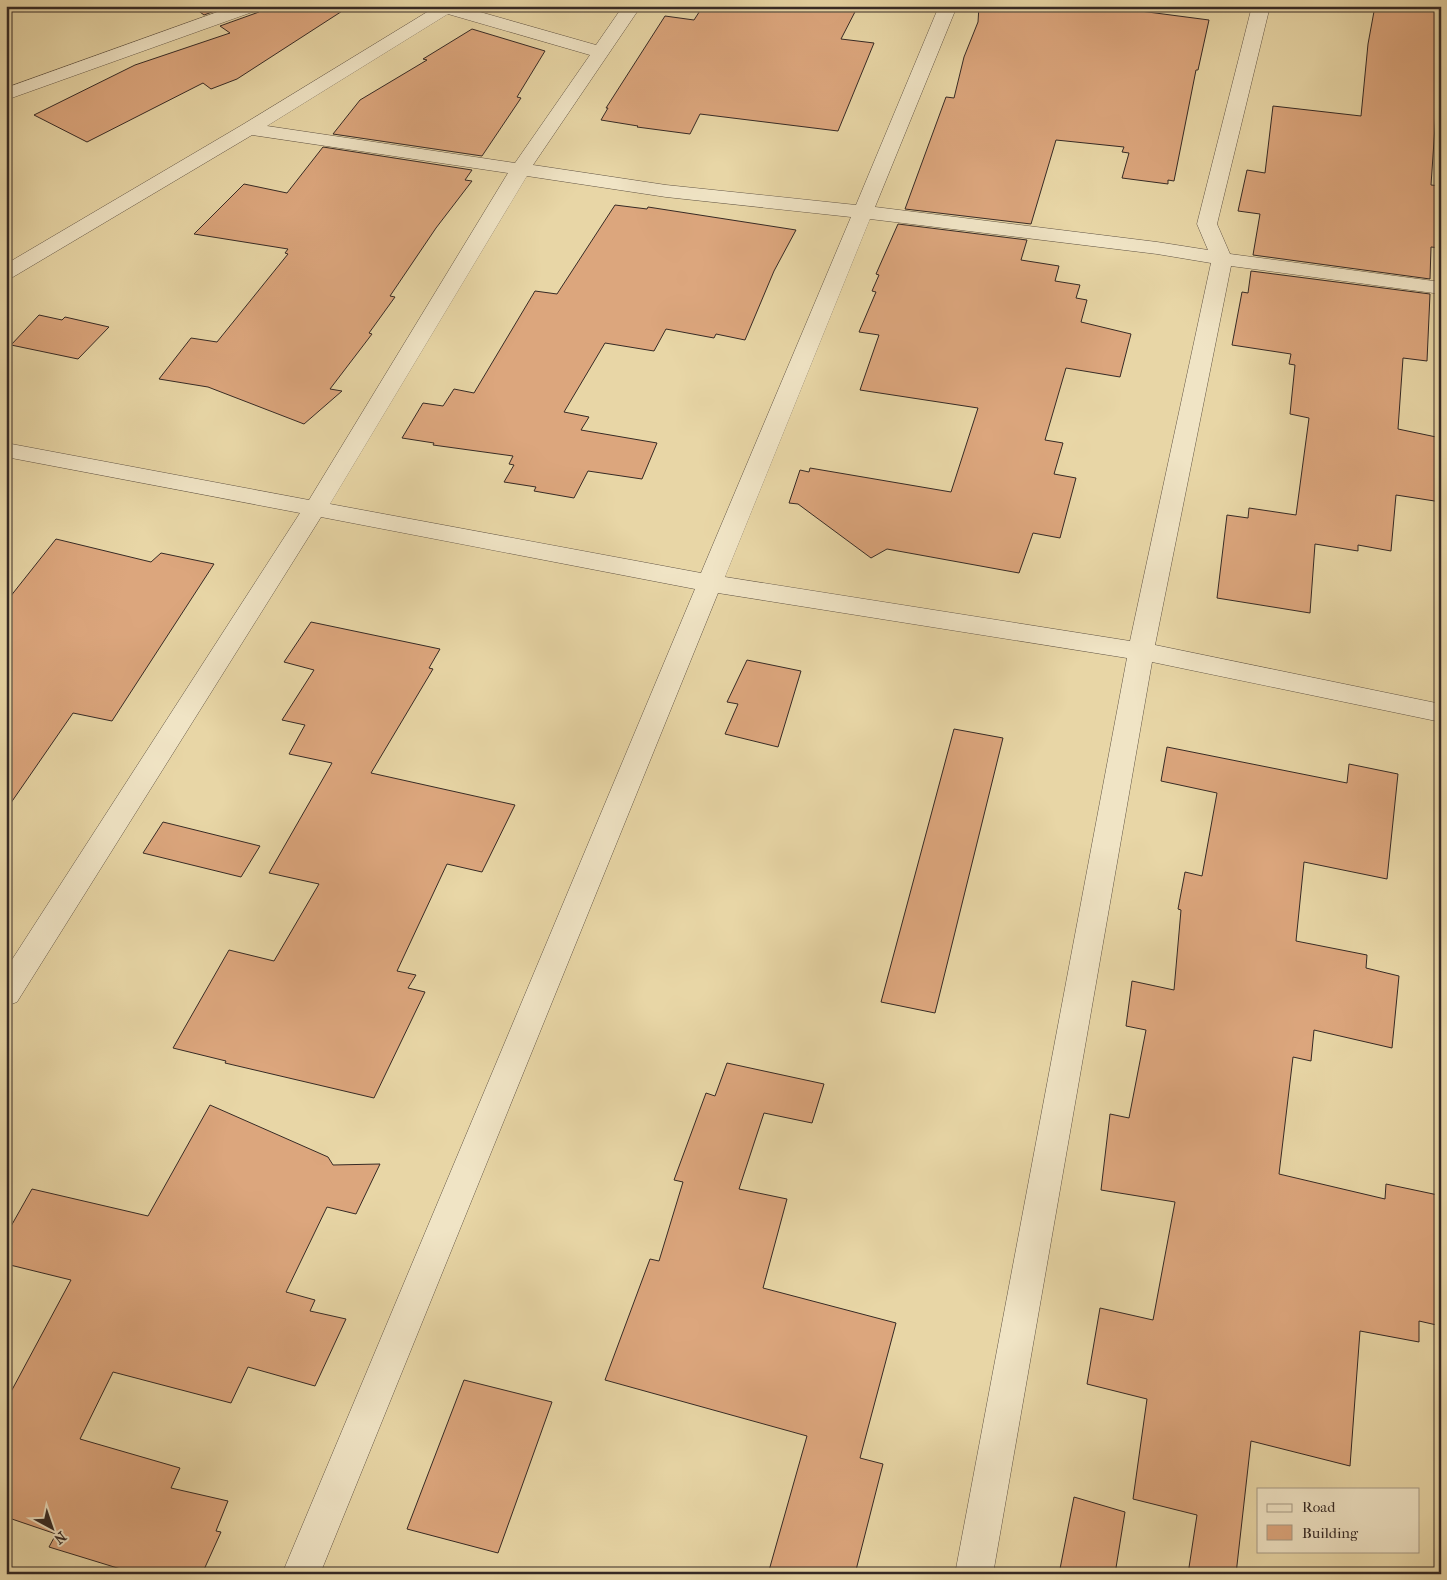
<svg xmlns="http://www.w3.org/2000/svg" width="1447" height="1580" viewBox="0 0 1447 1580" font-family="'IM FELL French Canon',serif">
<rect width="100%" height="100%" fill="#e8d6a6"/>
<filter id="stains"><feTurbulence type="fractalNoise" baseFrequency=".004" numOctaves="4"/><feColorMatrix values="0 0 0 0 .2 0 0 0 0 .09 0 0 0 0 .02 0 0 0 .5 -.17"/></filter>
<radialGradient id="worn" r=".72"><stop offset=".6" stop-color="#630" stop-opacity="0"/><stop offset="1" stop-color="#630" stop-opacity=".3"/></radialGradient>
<g fill="#dca67d" stroke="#362a25">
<path d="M192 6H228L204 15Z"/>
<path d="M263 6H350L237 79 211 89 203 83 87 142 34 115 135 65 230 33 220 26 259 12Z"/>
<path d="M703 6H858L841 39 874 43 838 131 700 114 690 134 637 127 638 126 601 120 608 108H606L665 16 694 20Z"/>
<path d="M979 6H1102L1209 20 1198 70H1196L1174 181 1168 180V184L1122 178 1129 153 1122 152 1124 147 1056 140 1031 224 905 209 946 97 954 98 964 57 978 22Z"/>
<path d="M1375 6H1421L1441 9V82H1438L1431 185 1441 186V248L1431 247 1430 279 1253 255 1260 214 1238 211 1247 170 1265 173 1273 106 1361 116 1368 44Z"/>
<path d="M472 29 545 51 517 97 521 98 482 156 333 134 360 100 427 60 423 59Z"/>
<path d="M323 147 472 170 465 180 472 181 436 228 390 296 395 297 369 333 372 334 330 389 342 391 304 424 208 387 159 379 191 338 217 342 288 254 285 253 288 249 194 234 244 184 287 193Z"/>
<path d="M615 205 647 209 648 207 796 230 774 271 745 340 716 334 714 338 666 329 654 351 605 343 564 412 589 417 581 430 657 443 642 479 588 471 574 498 534 491 536 487 504 482 514 465 509 464 513 456 433 445 434 443 402 438 423 403 443 406 454 389 474 393 535 291 557 294Z"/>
<path d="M898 224 1027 240 1021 260 1059 266 1055 281 1080 285 1076 298 1087 300 1081 322 1131 334 1120 377 1066 368 1045 440 1063 443 1054 474 1076 478 1060 538 1033 533 1019 573 887 549 871 558 798 504 789 503 800 470 809 472 810 468 951 492 978 408 860 390 879 335 859 332 876 292 872 291 879 275 876 274Z"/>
<path d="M1251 271 1430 294 1427 361 1403 358 1398 429 1441 438V502L1396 495 1391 551 1358 545V551L1315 544 1310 613 1217 598 1227 515 1248 518 1249 508 1296 515 1309 418 1290 414 1295 365 1289 364 1291 354 1232 345 1242 292 1248 293Z"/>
<path d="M39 315 62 320 65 317 109 327 78 359 11 345Z"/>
<path d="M56 539 151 562 161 553 214 564 112 721 73 713 6 810V602Z"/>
<path d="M311 622 440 649 429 668 433 669 371 773 515 805 482 872 447 864 397 971 416 975 408 988 425 992 374 1098 225 1063 226 1061 173 1048 229 950 274 961 319 884 269 873 332 763 289 754 305 725 282 720 314 670 284 662Z"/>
<path d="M747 660 801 671 778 747 725 734 738 704 727 702Z"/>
<path d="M954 729 1003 738 935 1013 881 1002Z"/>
<path d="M1167 747 1347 783 1349 764 1398 774 1387 879 1304 862 1296 941 1367 955 1366 968 1399 976 1392 1048 1314 1030 1311 1061 1293 1057 1279 1174 1385 1199 1386 1184 1438 1195 1436 1264 1441 1265V1326L1419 1321V1342L1360 1331 1350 1466 1251 1441 1236 1574H1188L1197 1515 1133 1499 1147 1399 1087 1384 1100 1308 1153 1320 1175 1202 1101 1190 1110 1114 1129 1118 1146 1030 1126 1026 1132 981 1174 990 1181 910 1178 909 1185 872 1202 876 1217 793 1161 781Z"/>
<path d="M163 822 260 846 241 877 143 853Z"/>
<path d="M727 1063 824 1084 812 1123 764 1113 739 1189 787 1199 763 1288 896 1323 860 1458 883 1464 855 1574H768L807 1436 605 1380 650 1259 659 1261 683 1182 674 1180 706 1093 715 1096Z"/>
<path d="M210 1105 328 1157 333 1165 380 1164 356 1214 327 1207 286 1292 315 1300 310 1311 346 1319 315 1386 248 1367 231 1403 113 1372 80 1439 180 1468 171 1488 228 1501 216 1531 221 1532 202 1574H137L49 1547 56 1534 6 1517V1401L71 1280 6 1264V1235L32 1189 148 1216Z"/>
<path d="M464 1380 552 1402 498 1553 407 1529Z"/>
<path d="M1074 1497 1125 1512 1115 1574H1059Z"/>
</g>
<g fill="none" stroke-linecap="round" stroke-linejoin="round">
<defs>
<g id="street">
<path d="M234 6H261L258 10 6 100V88Z"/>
<path d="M430 6H459L596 45 623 6H641L533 165 666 185 856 205 939 6H957L875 207 1157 242 1208 250 1197 224 1252 6H1270L1217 224 1230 254 1441 282V294L1231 266 1155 645 1441 704V722L1152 662 993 1574H955L1127 658 718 593 320 1574H282L695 589 321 517 17 1002 6 1006V969L300 513 6 457V443L309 500 508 173 252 135 13 277 6 279V264L242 125 432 9ZM448 14 590 55 515 163 267 126ZM527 176 666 197 851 217 701 573 330 504ZM870 219 1157 254 1211 263 1130 641 725 577Z"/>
</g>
</defs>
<use href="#street" stroke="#625545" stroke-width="1"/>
<use href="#street" fill="#f0e4c5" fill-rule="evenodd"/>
</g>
<rect width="1447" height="1580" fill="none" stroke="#e8d6a6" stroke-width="25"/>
<rect x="8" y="8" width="1432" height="1565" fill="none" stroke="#362a25" stroke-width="2.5"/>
<rect x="12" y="12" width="1422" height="1555" fill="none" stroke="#362a25"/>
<rect x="1257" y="1488" width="162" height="65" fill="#f0e4c5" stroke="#a69a85"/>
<rect x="1267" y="1504" width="25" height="8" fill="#f0e4c5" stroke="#a69a85"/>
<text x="1302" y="1512" font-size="15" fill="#362a25">Road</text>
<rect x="1267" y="1525" width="25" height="15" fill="#dca67d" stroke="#a69a85"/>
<text x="1302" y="1538" font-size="15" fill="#362a25">Building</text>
<g transform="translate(52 1528) rotate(140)" stroke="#f0e4c5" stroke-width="4" paint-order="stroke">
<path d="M0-4L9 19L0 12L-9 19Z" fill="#362a25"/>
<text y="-8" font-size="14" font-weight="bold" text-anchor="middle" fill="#362a25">N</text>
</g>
<rect width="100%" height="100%" filter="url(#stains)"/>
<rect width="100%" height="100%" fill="url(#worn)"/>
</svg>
